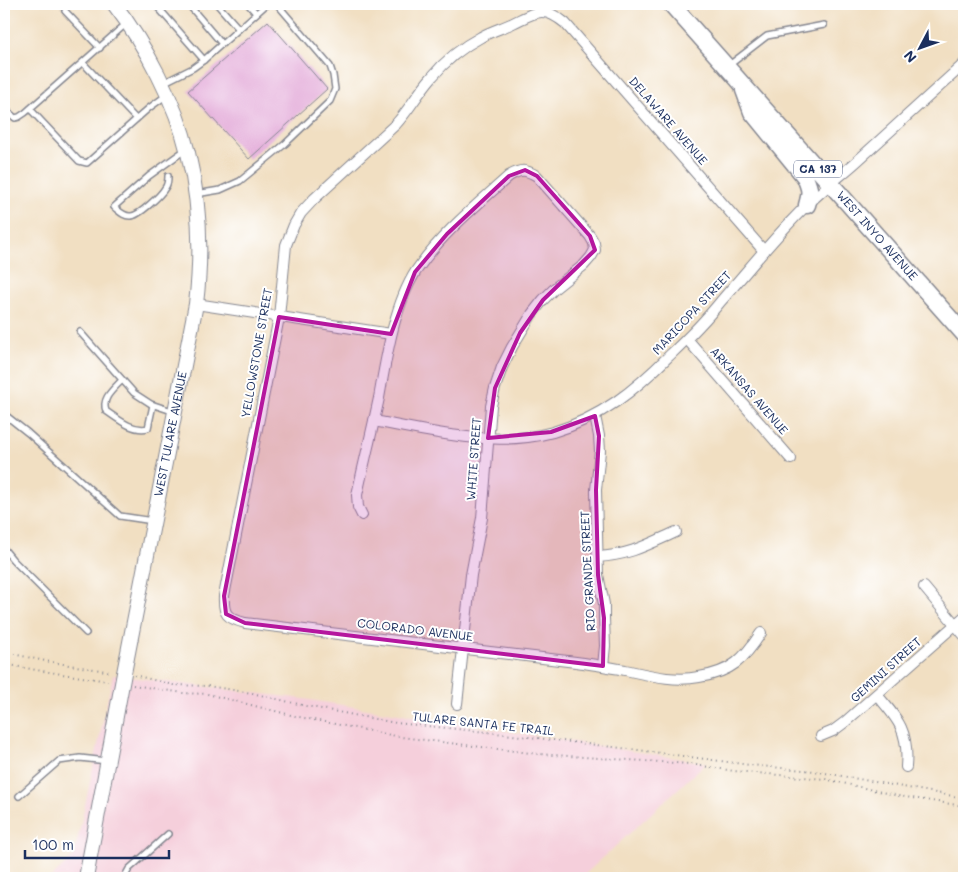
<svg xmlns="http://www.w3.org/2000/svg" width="968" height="882" viewBox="0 0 968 882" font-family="Mali,sans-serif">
<rect width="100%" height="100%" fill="#fff"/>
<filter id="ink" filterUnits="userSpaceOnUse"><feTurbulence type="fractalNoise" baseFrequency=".02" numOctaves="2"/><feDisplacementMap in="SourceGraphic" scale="10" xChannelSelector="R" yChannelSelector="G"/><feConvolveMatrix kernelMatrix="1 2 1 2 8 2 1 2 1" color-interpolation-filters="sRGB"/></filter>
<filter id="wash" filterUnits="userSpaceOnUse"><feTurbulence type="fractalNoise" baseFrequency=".0096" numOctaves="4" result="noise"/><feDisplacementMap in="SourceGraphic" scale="20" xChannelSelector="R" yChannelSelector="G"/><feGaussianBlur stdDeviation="1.12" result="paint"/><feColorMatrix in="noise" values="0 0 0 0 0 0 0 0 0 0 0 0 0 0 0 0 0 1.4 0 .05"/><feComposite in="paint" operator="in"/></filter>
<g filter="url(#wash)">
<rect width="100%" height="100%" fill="#f1dfc2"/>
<path fill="#f5cfdb" d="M113 675 304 699 706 763 581 878H51L74 856Z"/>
<g id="blocks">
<path fill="#e4adda" d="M268 21 327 89 249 159 188 91Z"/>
</g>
</g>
<g filter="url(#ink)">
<use href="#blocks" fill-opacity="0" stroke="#868790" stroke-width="1"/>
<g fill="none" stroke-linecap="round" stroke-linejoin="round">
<defs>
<g id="lane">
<path d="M155 4 204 60"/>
<path d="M188 4 222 44"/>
<path d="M217 4 239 29"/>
<path d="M248 4 256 13"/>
<path d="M65 11 100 48"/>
<path d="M549 12 553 4"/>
<path d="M83 63 136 119"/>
<path d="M728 66 767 36 824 25"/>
<path d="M163 83 193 68 204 60 267 4"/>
<path d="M4 108 15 118 19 117 25 113 127 23"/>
<path d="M30 109 79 161 87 163 149 108 167 95"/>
<path d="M168 176C168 181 168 184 165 188 161 195 139 216 131 216 124 217 119 211 114 207L149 176 185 150"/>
<path d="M196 194 220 190 240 181 285 144 330 101 335 89 333 75 330 66 277 4"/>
<path d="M80 332 134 393 151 404 175 412"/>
<path d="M122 380C114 389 101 398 106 411 118 419 133 432 148 428L153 405"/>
<path d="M4 414 28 433 120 516 153 521"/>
<path d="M4 549 13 560 86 633"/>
<path d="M19 796 59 761 80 758 107 761"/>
<path d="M124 878 129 869 168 834"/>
</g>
<g id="street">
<path d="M196 304 391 334"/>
<path d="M687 339 791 459"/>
<path d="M595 416 599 436 600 451 596 490 598 575 604 604V618L605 646 603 666"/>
<path d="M374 421C432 432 496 448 553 432 601 418 635 390 669 356 687 339 705 321 721 301 749 269 776 235 807 205 822 190 839 177 855 163 891 130 928 97 964 64"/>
<path d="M362 515 358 507 357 495C364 463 372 431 379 398 386 359 394 305 416 271 441 234 477 205 509 176 521 169 525 169 537 176L590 236 594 243 595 250 591 257 584 265 555 288 543 300 532 314 512 347 502 367 495 388 491 406 482 518 471 575 457 704"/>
<path d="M597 557C630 555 647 545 676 532"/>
<path d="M924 587 964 635"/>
<path d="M761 633C744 659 732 672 699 677 674 682 649 675 625 670 608 667 592 664 576 662 466 649 355 636 245 623 227 618 223 615 224 596L279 317 286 245 294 225 301 213 314 199 396 124C409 110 418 93 431 78 445 61 462 47 481 37 491 31 503 28 513 23 536 12 543 5 565 23L764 251"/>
<path d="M877 695C899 720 909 732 906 767"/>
<path d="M821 736 833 731 845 722 964 617"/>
</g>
<g id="secondary">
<path id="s1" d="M86 878 124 673 196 304C202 254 200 202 188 153 176 103 145 44 114 4"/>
</g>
<g id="primary">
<path id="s2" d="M671 4 964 334"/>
<path d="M744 90 752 112 805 177C810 189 811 192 807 205"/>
</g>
</defs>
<use href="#lane" stroke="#868790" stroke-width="8"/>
<use href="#street" stroke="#868790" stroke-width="12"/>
<use href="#secondary" stroke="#868790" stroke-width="16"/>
<use href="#primary" stroke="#868790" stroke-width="19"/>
<g stroke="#868790" stroke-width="2" stroke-dasharray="1 4" stroke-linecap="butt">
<path d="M4 652 45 661 112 672"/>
<path d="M4 664 36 670 108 681"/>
<path d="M134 675 173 685 208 686 252 693 306 706 396 723 487 732 638 750 750 765 814 771 964 798"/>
<path d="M133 685 183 693 207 694 299 717 401 737 538 754 690 764 734 771 825 779 899 796 964 806"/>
</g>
<use href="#lane" stroke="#fff" stroke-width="5"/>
<use href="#street" stroke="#fff" stroke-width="10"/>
<use href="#secondary" stroke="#fff" stroke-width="14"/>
<use href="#primary" stroke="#fff" stroke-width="16"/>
</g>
</g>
<path fill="#b5179e" fill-opacity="0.2" stroke="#b5179e" stroke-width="4" stroke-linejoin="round" d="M525 170 537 176 590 236 595 250 543 300 520 333 495 388 488 438 551 432 595 416 599 436 596 490 598 575 604 618 603 666 245 623 226 614 224 596 279 317 391 334 415 272 447 234 509 176Z"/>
<g text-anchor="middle" stroke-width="4" stroke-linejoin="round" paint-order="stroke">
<rect fill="#fff" stroke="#5f6d8e" stroke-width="1" x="794" y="160.5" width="48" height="17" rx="4"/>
<g font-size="11" font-weight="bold" fill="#1b2f5e">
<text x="818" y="173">CA 137</text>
</g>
<g font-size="12" fill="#1b2f5e" stroke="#fff">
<text transform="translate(668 121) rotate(49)" y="4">DELAWARE AVENUE</text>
<text dy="4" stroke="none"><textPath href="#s2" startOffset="310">WEST INYO AVENUE</textPath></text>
<text transform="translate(692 313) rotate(-47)" y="4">MARICOPA STREET</text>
<text transform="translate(257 353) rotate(-80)" y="4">YELLOWSTONE STREET</text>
<text transform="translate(749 391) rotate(49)" y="4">ARKANSAS AVENUE</text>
<text dy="4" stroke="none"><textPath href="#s1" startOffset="452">WEST TULARE AVENUE</textPath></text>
<text transform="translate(474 459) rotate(-86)" y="4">WHITE STREET</text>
<text transform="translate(588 571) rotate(-93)" y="4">RIO GRANDE STREET</text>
<text transform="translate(415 630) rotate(7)" y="4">COLORADO AVENUE</text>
<text transform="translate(886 670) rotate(-42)" y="4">GEMINI STREET</text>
<text transform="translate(483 724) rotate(6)" y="4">TULARE SANTA FE TRAIL</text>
</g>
</g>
<rect width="968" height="882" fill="none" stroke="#fff" stroke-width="20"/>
<g transform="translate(920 48) rotate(229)" stroke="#ffffff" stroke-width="4" paint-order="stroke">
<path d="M0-4L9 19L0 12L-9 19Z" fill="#1b2f5e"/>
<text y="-8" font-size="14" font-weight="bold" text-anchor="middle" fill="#1b2f5e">N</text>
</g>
<path d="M25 850v8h144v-8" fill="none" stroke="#1b2f5e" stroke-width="2.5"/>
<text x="32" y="850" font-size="15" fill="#1b2f5e" stroke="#ffffff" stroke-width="4" paint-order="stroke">100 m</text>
</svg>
